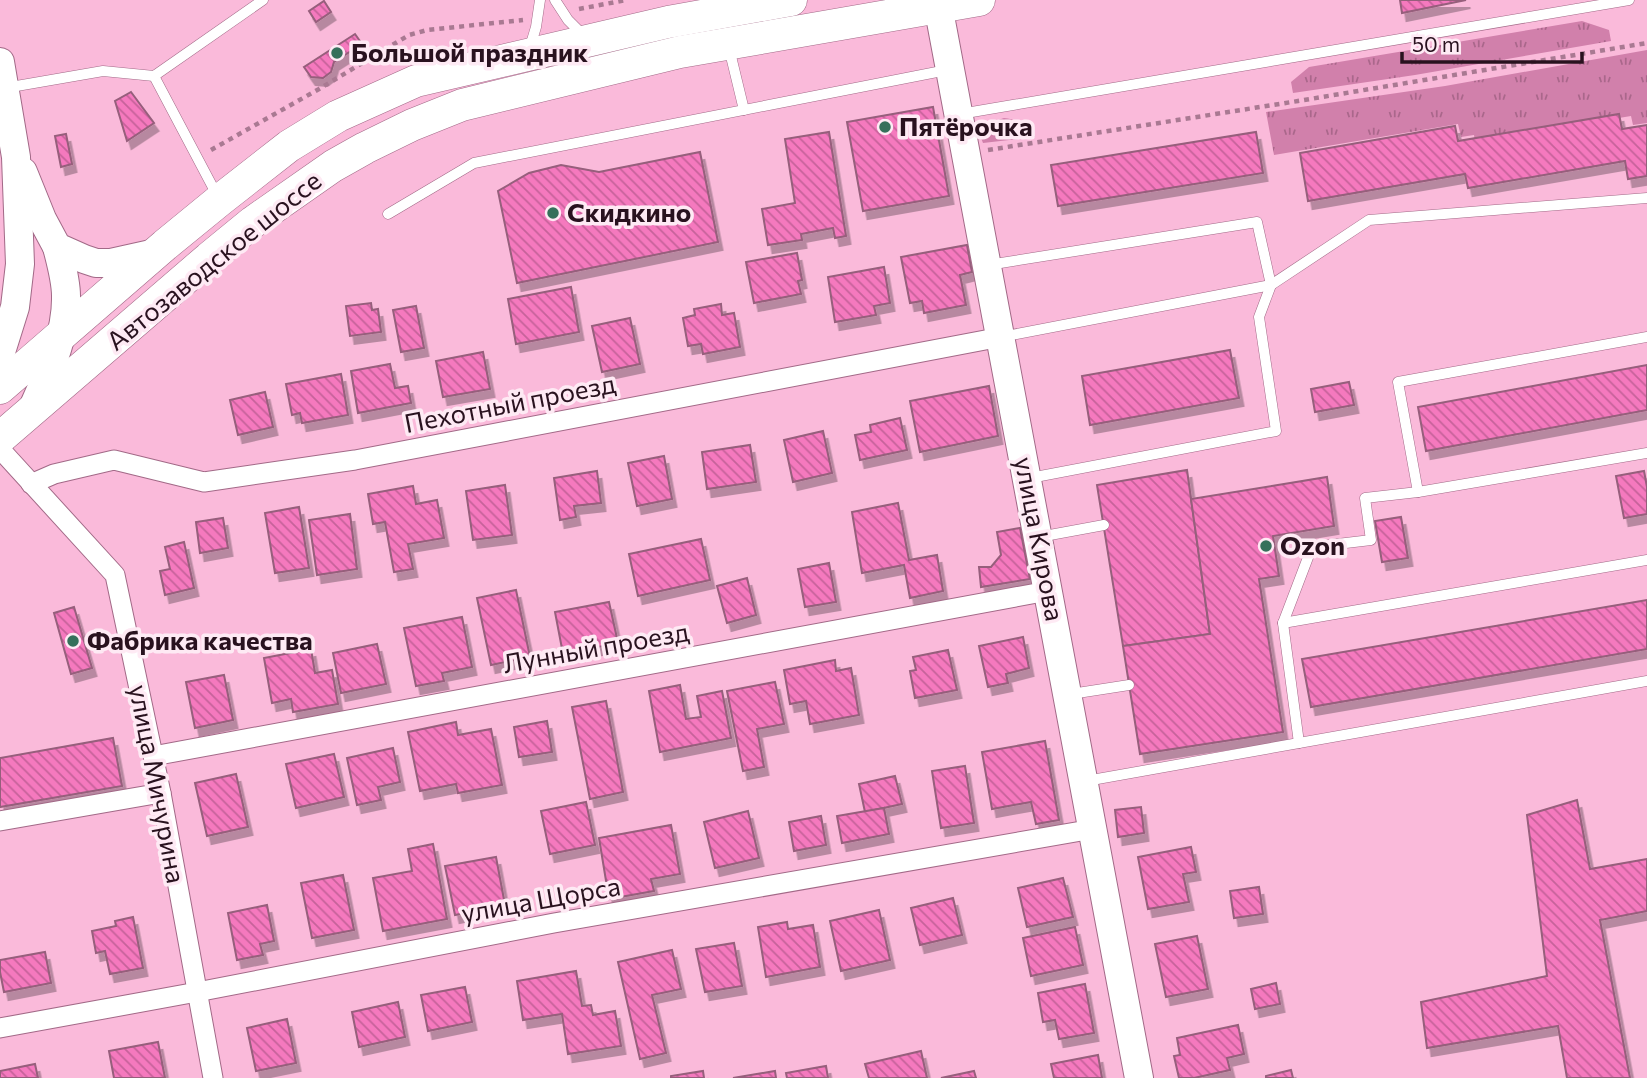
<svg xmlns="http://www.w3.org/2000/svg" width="1647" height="1078" viewBox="0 0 1647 1078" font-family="Commissioner,sans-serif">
<defs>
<pattern id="grass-tufts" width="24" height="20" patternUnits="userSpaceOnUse" patternTransform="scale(1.75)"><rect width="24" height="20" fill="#d180ab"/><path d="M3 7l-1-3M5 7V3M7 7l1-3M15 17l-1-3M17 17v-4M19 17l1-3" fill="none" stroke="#aa678b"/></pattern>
<pattern id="building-back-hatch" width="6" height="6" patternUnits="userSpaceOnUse" patternTransform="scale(1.75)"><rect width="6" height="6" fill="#f579be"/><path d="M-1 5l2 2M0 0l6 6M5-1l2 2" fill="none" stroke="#c6629a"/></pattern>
<filter id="shadow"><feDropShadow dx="4.5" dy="8" stdDeviation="0" flood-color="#0004"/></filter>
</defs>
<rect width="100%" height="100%" fill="#fabada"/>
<g fill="url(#grass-tufts)">
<path d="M1582 21 1609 30 1611 41 1415 75 1293 93 1291 82 1309 67Z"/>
<path d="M1647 50V123L1633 125 1631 116 1475 142 1474 135 1461 137 1458 124 1274 155 1266 112 1445 86Z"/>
<path d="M1004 118C1017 119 1027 127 1035 137L983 143 981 138C985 127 994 121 1004 118Z"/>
</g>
<g fill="url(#building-back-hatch)" stroke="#965e7b" stroke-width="2" filter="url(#shadow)">
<path d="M1400 0H1466L1402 13Z"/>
<path d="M324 1 331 12 316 22 309 11Z"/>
<path d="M355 34 362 44 334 62 331 72 323 78 311 77 304 67Z"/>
<path d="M131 92 154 123 127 141 115 101Z"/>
<path d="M933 107 949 196 863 211 847 122Z"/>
<path d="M1619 114 1622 129 1647 125V176L1628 179 1625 161 1468 188 1465 174 1308 201 1300 153 1455 126 1458 141Z"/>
<path d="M829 132 846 236 835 238 833 228 801 234 802 240 768 245 762 209 795 203 785 139Z"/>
<path d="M1256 132 1263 173 1058 206 1051 165Z"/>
<path d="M66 134 72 164 61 167 55 136Z"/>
<path d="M700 152 718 242 517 283 498 191 529 173 561 165 599 172Z"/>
<path d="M967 245 972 272 960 275 966 305 924 313 922 301 910 303 901 257Z"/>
<path d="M797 253 802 280 798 281 801 294 754 303 746 262Z"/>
<path d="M884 267 890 303 874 306 876 315 835 322 828 277Z"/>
<path d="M571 287 579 332 516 344 508 299Z"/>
<path d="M371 303 372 310 378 309 381 332 350 336 346 306Z"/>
<path d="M721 304 722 315 734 313 740 347 703 354 701 344 688 346 683 318 695 315 694 309Z"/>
<path d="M416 306 424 348 401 352 393 310Z"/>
<path d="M630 318 640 364 602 372 592 326Z"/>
<path d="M1230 350 1239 398 1090 425 1082 376Z"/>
<path d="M483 352 490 389 443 397 436 361Z"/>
<path d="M390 364 395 388 408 386 411 403 358 413 351 371Z"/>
<path d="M1647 365V410L1426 451 1418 407Z"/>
<path d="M341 374 348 415 302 423 300 413 292 415 286 384Z"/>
<path d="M1349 382 1354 405 1315 412 1311 389Z"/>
<path d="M989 386 998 436 920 452 910 401Z"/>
<path d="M265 392 273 427 238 435 230 400Z"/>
<path d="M900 418 907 450 860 460 855 435 871 432 870 425Z"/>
<path d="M823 431 832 473 793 482 784 440Z"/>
<path d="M750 445 756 482 707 489 702 452Z"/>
<path d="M664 456 672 499 637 506 628 463Z"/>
<path d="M1187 470 1210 634 1123 646 1097 485Z"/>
<path d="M597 471 601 503 574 506 576 517 560 520 554 478Z"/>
<path d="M1644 471 1647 487V514L1624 518 1616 476Z"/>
<path d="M1327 477 1334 526 1273 536 1279 576 1259 579 1283 732 1140 754 1123 646 1210 634 1191 499Z"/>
<path d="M505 485 512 535 473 540 466 491Z"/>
<path d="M413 486 416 504 437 500 444 538 408 544 413 569 394 572 385 522 373 524 368 494Z"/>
<path d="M898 503 909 560 937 555 943 591 910 598 904 565 862 573 852 512Z"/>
<path d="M299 507 309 568 275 573 265 513Z"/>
<path d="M350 514 357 569 317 575 309 520Z"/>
<path d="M1401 517 1408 558 1382 562 1375 521Z"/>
<path d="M223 518 228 548 200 553 196 522Z"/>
<path d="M1020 528 1030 579 981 587 979 567H991L1001 555 997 532Z"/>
<path d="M701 539 710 580 638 596 629 554Z"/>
<path d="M184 542 194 588 165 595 160 571 170 569 165 547Z"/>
<path d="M829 563 836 602 805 607 798 569Z"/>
<path d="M747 578 756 615 727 623 717 586Z"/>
<path d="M516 590 530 657 491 665 477 598Z"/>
<path d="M1647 600V649L1311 707 1302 659Z"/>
<path d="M609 602 618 643 563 654 555 612Z"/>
<path d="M74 607 92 668 71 674 54 613Z"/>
<path d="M462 617 472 667 442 673 444 681 416 686 404 628Z"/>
<path d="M1023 637 1029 668 1006 674 1008 683 988 687 979 646Z"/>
<path d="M377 644 386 684 341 693 333 653Z"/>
<path d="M311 649 315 673 332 670 338 704 293 712 291 699 272 703 264 658Z"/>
<path d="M948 650 957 690 915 698 910 671 916 670 913 657Z"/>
<path d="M835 660 836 671 851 668 859 715 810 724 806 701 790 704 784 670Z"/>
<path d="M224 675 233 720 195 728 186 682Z"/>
<path d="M775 682 784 724 757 729 764 767 743 771 727 691Z"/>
<path d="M680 685 686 719 701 717 697 696 722 691 731 738 660 752 649 691Z"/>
<path d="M606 701 623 792 590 799 572 707Z"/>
<path d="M547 721 552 752 519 757 514 727Z"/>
<path d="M456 722 458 735 491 729 502 785 458 793 456 784 420 791 408 732Z"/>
<path d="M113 738 122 786 0 807V758Z"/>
<path d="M1045 741 1059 820 1036 824 1031 802 992 809 982 752Z"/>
<path d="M393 748 400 782 378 787 381 800 357 805 347 758Z"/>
<path d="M334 754 344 797 296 808 286 764Z"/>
<path d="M965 766 974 823 941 828 932 771Z"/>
<path d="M236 774 248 827 207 836 195 783Z"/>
<path d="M895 776 902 804 865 812 859 784Z"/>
<path d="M1577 800 1590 869 1647 859V911L1600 920 1630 1078H1567L1558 1026 1427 1048 1421 1002 1547 976 1527 815Z"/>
<path d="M586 802 595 845 550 854 541 811Z"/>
<path d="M1141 807 1144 833 1118 837 1115 810Z"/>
<path d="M884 808 889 834 842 843 837 816Z"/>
<path d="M748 811 759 858 715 868 704 822Z"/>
<path d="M821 816 826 845 794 851 789 822Z"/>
<path d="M671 825 680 874 651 879 654 891 609 899 599 838Z"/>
<path d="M433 844 447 919 383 931 373 878 412 871 408 849Z"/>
<path d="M1191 847 1196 872 1183 874 1189 902 1148 909 1138 857Z"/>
<path d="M496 857 505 905 455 915 445 866Z"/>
<path d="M343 875 354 930 312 938 301 883Z"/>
<path d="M1063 878 1073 917 1027 927 1018 888Z"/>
<path d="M1259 887 1263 914 1234 918 1230 891Z"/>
<path d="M953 898 962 935 920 945 911 908Z"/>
<path d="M267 905 274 941 260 944 263 955 237 960 228 913Z"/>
<path d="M879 910 890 960 841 971 830 921Z"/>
<path d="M133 917 143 968 110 974 105 951 96 953 92 931 116 926 115 921Z"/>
<path d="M787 922 788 929 813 925 820 967 766 977 758 927Z"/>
<path d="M1075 927 1083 965 1031 976 1023 938Z"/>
<path d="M1197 936 1208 989 1166 997 1155 944Z"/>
<path d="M734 943 742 986 705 992 696 949Z"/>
<path d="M672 950 681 989 652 995 666 1053 640 1059 618 962Z"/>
<path d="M45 952 51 983 4 992 0 972V960Z"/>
<path d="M576 971 582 1006 591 1005 593 1015 615 1011 621 1046 568 1054 562 1014 523 1020 517 981Z"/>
<path d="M1276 983 1280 1004 1255 1009 1251 989Z"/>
<path d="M1085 984 1094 1033 1059 1039 1055 1020 1043 1022 1038 993Z"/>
<path d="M465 987 472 1022 428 1031 421 995Z"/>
<path d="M398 1002 405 1037 359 1047 352 1012Z"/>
<path d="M287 1019 296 1063 256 1071 247 1028Z"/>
<path d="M1238 1025 1244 1054 1227 1058 1230 1070 1194 1078H1179L1174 1056 1180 1055 1177 1038Z"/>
<path d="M158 1042 165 1078H114L109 1051Z"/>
<path d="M921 1051 927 1078H869L865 1064Z"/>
<path d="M1098 1055 1102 1078H1054L1051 1064Z"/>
<path d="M35 1064 38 1078H0V1071Z"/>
<path d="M826 1066 828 1078H787L786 1073Z"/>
<path d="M1291 1070 1293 1078H1266V1076Z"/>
<path d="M703 1071 704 1078H671V1076Z"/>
<path d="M775 1071 776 1078H733Z"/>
<path d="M974 1071 976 1078H941Z"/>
</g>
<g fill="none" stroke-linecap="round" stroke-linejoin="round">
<defs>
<g id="lane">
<path d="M555 0 568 20 583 35"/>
<path d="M530 47 536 27 540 0"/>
<path d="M729 48 744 110"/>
<path d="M154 76 218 197"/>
<path d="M5 88 103 71 154 76 263 0"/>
<path d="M960 114 1629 0"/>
<path d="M388 214 474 163 947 70"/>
<path d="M988 265 1257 222 1271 285 1259 317 1276 431 1030 478"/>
<path d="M1001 337 1271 285 1369 220 1647 198"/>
<path d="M1418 492 1398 382 1647 337"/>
<path d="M1039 537 1104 525"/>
<path d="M1283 623 1647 560"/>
<path d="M1071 694 1129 685"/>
<path d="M1299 743 1283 623 1312 547 1371 540 1365 498 1418 492 1647 453"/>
<path d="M1086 781 1647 681"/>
</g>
<g id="street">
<path d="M0 449 115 575 161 793 213 1078"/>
<path d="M31 484 54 474 114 460 204 482 355 460 1001 337"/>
<path d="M153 756 1048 591"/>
<path d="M0 821 161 793"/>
<path d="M0 1028 197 992 554 923 1093 829"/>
</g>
<g id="secondary">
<path d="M937 0 1139 1078"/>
<path d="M0 62 16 157 20 264 15 307 0 355"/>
<path d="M23 172 42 219 57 247 84 259 96 263H111L156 253"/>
<path d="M31 412C47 376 67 336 66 296 66 280 61 263 57 247"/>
</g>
<g id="primary">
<path d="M0 388 165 245 220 200 289 146 338 116 416 81 668 22 791 0"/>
<path d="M0 438 209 258 253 222 333 166 365 148 412 125 462 105 680 52 979 0"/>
</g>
</defs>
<use href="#lane" stroke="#a26987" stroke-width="11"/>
<use href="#street" stroke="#a26987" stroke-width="21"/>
<use href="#secondary" stroke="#a26987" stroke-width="30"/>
<use href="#primary" stroke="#a26987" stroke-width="33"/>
<g stroke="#a97992" stroke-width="4.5" stroke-dasharray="5 5" stroke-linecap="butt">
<path d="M579 9 626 0"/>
<path d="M211 150 319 89 409 35 427 30 523 20"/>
<path d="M988 150 1298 101 1647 43"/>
</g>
<use href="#lane" stroke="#fff" stroke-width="10"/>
<use href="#street" stroke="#fff" stroke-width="19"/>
<use href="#secondary" stroke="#fff" stroke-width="28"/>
<use href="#primary" stroke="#fff" stroke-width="32"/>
</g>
<g fill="#35705b" stroke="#feeaf4" stroke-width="2.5">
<circle cx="337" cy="53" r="7"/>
<circle cx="885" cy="127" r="7"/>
<circle cx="553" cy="213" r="7"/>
<circle cx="1266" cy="546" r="7"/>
<circle cx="73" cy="641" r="7"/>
</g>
<g text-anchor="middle" stroke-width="7" stroke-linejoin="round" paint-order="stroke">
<g font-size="26" font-weight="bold" fill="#29121f" stroke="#feeaf4" text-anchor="start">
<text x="351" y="62">Большой праздник</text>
<text x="899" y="136">Пятёрочка</text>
<text x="567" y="222">Скидкино</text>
<text x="1280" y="555">Ozon</text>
<text x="87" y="650">Фабрика качества</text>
</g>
<g font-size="26" fill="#29121f" stroke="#feeaf4">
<text transform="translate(214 261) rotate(-39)" y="9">Автозаводское шоссе</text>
<text transform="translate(510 404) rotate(-11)" y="9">Пехотный проезд</text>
<text transform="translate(1039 539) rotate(79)" y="9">улица Кирова</text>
<text transform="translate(596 648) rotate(-10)" y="9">Лунный проезд</text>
<text transform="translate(157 784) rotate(79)" y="9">улица Мичурина</text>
<text transform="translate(541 900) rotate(-10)" y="9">улица Щорса</text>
</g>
</g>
<path d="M1402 52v10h180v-10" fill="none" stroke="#29121f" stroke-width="3.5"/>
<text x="1412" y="52" font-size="21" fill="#29121f" stroke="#feeaf4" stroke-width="5" paint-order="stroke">50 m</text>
</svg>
